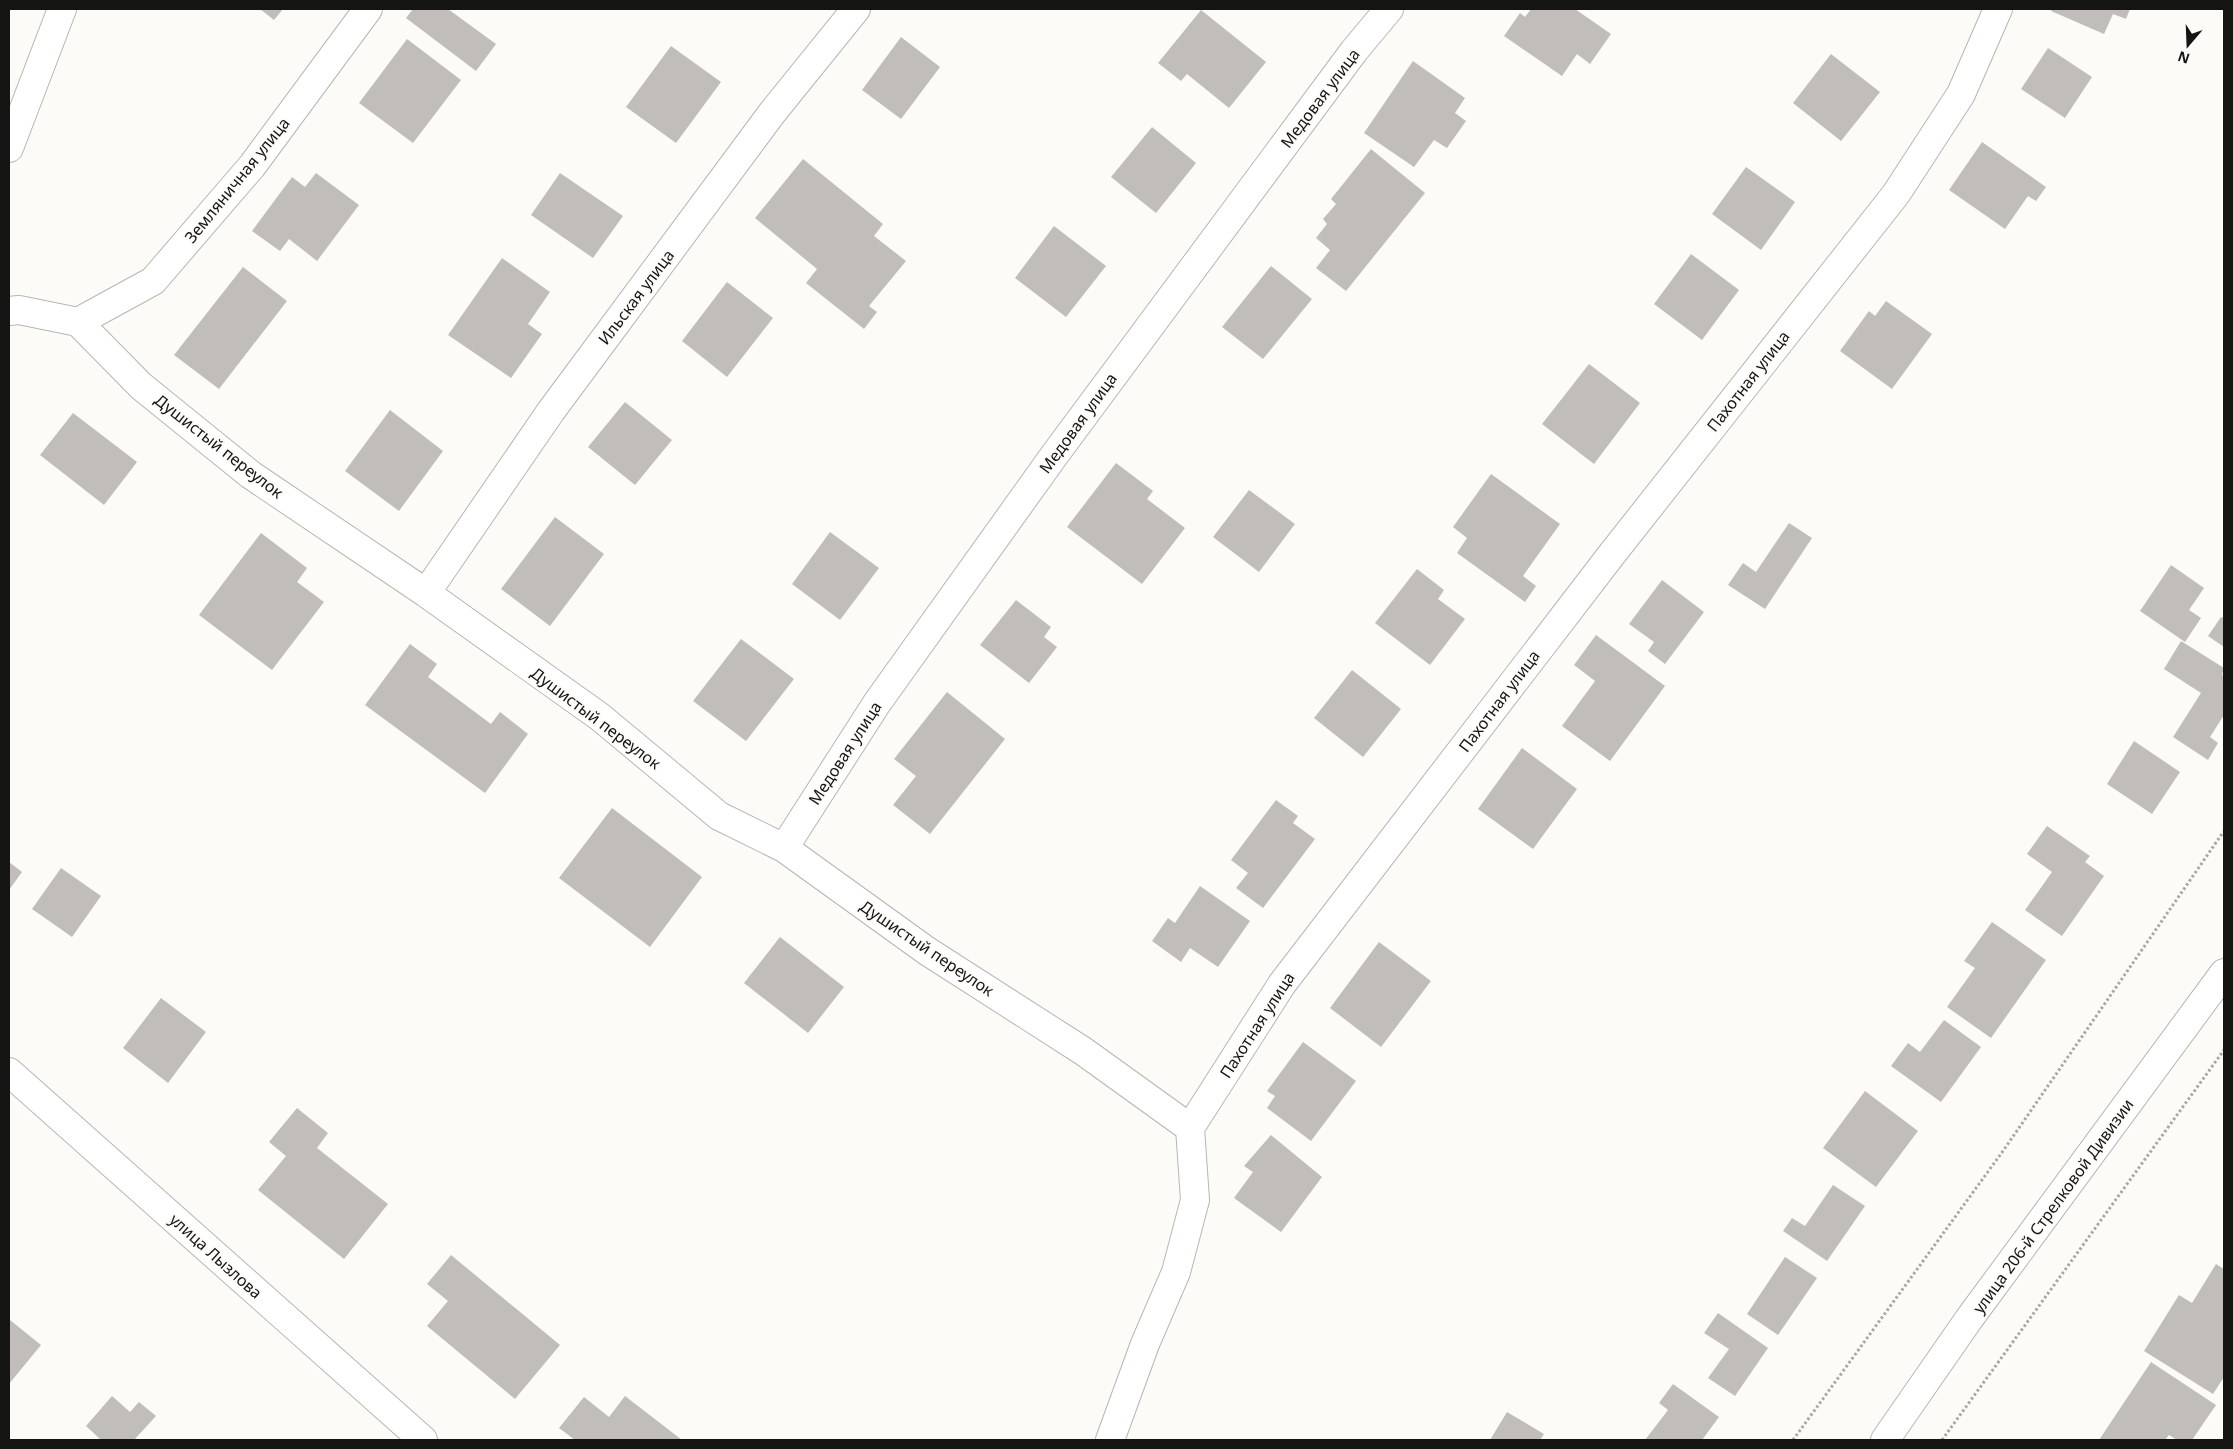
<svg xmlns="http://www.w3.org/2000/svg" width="2233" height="1449" font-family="'Noto Sans',sans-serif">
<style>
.building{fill:#c1bdbb}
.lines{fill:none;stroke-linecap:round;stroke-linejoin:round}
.street-casing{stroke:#b7b6b3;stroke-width:30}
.secondary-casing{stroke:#b7b6b3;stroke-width:30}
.path{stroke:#a9a7a5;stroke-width:3;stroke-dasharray:2.5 2.5;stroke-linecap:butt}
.street{stroke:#fff;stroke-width:28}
.secondary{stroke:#fff;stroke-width:28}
.labels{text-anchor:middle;stroke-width:4;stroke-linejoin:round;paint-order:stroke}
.street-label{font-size:16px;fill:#141413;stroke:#fdfbf8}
</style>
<rect width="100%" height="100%" fill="#fdfbf8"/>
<path class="building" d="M260,9H283L274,20Z
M413,9H448L496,44L476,71L406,18Z
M1531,9H1575L1611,34L1590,64L1577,54L1562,76L1504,36L1520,13L1525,17Z
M2052,9H2130L2126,19L2113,14L2104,34L2051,11Z
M1201,10L1266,62L1229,108L1187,74L1181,81L1158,63Z
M901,37L940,67L901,119L862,90Z
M407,39L461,80L413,143L359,103Z
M671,46L721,82L676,143L626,107Z
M2048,48L2092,77L2065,118L2021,89Z
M1831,54L1880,92L1841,141L1793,103Z
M1413,61L1465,98L1455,113L1466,121L1447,148L1434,140L1414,167L1364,133Z
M1152,127L1196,163L1156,213L1111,177Z
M1982,142L2046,187L2036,201L2028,196L2005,229L1949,190Z
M1371,149L1425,193L1346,291L1316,268L1330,250L1316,238L1327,224L1323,219L1336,204L1331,199Z
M803,159L883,224L874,236L906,261L869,306L877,312L864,329L806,283L817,269L755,218Z
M1746,167L1795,202L1761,250L1712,214Z
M316,173L359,205L317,261L289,239L280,251L252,231L292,177L305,187Z
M560,173L623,216L593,258L531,215Z
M1054,226L1106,266L1066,317L1015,278Z
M1691,254L1739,290L1702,340L1654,304Z
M502,258L550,292L528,324L542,334L511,378L448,335Z
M1271,266L1312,299L1263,359L1222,327Z
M243,267L287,301L219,389L174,355Z
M727,282L773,318L727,377L682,341Z
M1886,301L1932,334L1892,389L1840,351L1869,311L1875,316Z
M1589,364L1640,403L1594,464L1542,424Z
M625,402L672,440L635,485L588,447Z
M390,410L443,451L399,511L345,471Z
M73,413L137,462L104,505L40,455Z
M1116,463L1153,491L1147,499L1185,528L1142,584L1067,527Z
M1491,474L1560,524L1523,576L1536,586L1525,602L1457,553L1467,538L1453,527Z
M1249,490L1295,524L1259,572L1213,537Z
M555,517L604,554L550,626L501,589Z
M1789,523L1812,538L1765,609L1728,585L1743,563L1756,572Z
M830,532L879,568L840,620L792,584Z
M261,533L307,568L297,582L324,602L272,670L199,615Z
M2171,565L2204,588L2189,610L2201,618L2185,642L2140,611Z
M1417,569L1444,590L1438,599L1465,619L1430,665L1375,623Z
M1662,580L1704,612L1665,664L1648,651L1654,642L1629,624Z
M1016,600L1051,627L1044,637L1057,647L1029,683L980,645Z
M2221,617L2224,618V647L2208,636Z
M1596,635L1665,686L1610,761L1562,726L1595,681L1574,665Z
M741,639L794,679L746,741L693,701Z
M2181,641L2224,668L2222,675L2224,677V715L2210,737L2218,743L2208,760L2173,737L2201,693L2164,669Z
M410,644L437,664L428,677L491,724L500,712L528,734L485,793L365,705Z
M1352,670L1401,709L1363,757L1314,718Z
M947,692L1005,739L930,834L893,805L916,776L894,759Z
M2134,741L2180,772L2152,814L2107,784Z
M1522,748L1577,789L1533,849L1478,809Z
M1276,800L1298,816L1293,823L1315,839L1263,908L1236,888L1248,873L1231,860Z
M612,808L702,877L650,947L559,878Z
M2047,826L2090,856L2085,862L2104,876L2062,936L2025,910L2052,872L2027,854Z
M9,862L22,872L9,890Z
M61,868L101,896L72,937L32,909Z
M1200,886L1250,921L1218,967L1190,948L1181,962L1152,941L1168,918L1175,923Z
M1992,922L2046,960L1991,1038L1947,1007L1975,968L1964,961Z
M780,937L844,987L808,1033L744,983Z
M1379,942L1431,981L1381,1047L1330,1008Z
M161,998L206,1032L168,1083L123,1048Z
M1944,1020L1981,1047L1941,1102L1891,1066L1908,1043L1920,1052Z
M1303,1042L1356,1081L1311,1141L1267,1108L1275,1096L1267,1091Z
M1865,1091L1918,1131L1876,1187L1823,1148Z
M297,1108L328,1133L317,1148L388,1204L344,1259L258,1190L286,1156L269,1142Z
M1271,1135L1322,1177L1281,1232L1234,1198L1253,1172L1244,1166Z
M1833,1185L1865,1206L1827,1261L1783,1231L1792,1218L1805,1226Z
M451,1255L560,1345L515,1399L427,1326L448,1301L427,1284Z
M1785,1257L1817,1278L1778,1335L1747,1314Z
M2216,1264L2224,1269V1377L2213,1394L2144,1351L2179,1295L2192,1303Z
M1718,1313L1768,1348L1735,1396L1708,1378L1729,1349L1704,1333Z
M10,1320L41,1345L9,1384V1321Z
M2151,1362L2216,1405L2192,1440H2177L2169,1435L2165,1440H2099Z
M1673,1384L1719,1417L1702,1440H1645L1668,1410L1659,1403Z
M112,1396L130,1412L139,1402L156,1416L134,1440H99L100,1439L86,1426Z
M625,1396L682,1440H575L559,1428L584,1397L609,1417Z
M1507,1412L1544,1434L1540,1440H1490Z"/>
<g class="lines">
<defs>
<path id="street" d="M9,148L62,9
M9,311L19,310L78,322L141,386L251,475L426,593L600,717L719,816L784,848L927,951L1083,1051L1190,1128
M78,322L153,281L252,166L368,9
M426,593L551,411L772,113L856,9
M784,848L877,703L1053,457L1354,51L1389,9
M1110,1440L1145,1344L1176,1272L1195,1200L1190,1128L1282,984L1612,554L1896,194L1961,94L1998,9"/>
<path id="secondary" d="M9,1072L423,1440
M1885,1440L1969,1319L2224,973"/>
</defs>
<use href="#street" class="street-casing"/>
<use href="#secondary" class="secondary-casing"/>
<path class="path" d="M1793,1440L2003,1151L2224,831
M1942,1440L2224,1050"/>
<use href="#street" class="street"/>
<use href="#secondary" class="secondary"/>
</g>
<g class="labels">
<g class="street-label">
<text transform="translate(1320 98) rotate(-53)" y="6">Медовая улица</text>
<text transform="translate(237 180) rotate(-51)" y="6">Земляничная улица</text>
<text transform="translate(636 297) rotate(-53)" y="6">Ильская улица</text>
<text transform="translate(1748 381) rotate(-52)" y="6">Пахотная улица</text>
<text transform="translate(1078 423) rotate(-54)" y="6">Медовая улица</text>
<text transform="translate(219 446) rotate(38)" y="6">Душистый переулок</text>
<text transform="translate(1499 701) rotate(-53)" y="6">Пахотная улица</text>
<text transform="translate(596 718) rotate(37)" y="6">Душистый переулок</text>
<text transform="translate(845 753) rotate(-57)" y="6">Медовая улица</text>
<text transform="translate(927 948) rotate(34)" y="6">Душистый переулок</text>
<text transform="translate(1257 1025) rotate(-57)" y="6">Пахотная улица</text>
<text transform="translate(2053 1206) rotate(-54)" y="6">улица 206-й Стрелковой Дивизии</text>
<text transform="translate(216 1256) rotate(42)" y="6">улица Лызлова</text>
</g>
</g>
<rect width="2233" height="1449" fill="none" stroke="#141413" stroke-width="20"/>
<g transform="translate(2188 45) rotate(199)" stroke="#fdfbf8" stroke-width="4" paint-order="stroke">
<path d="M0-4L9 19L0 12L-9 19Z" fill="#141413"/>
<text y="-8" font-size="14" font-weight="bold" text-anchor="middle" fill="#141413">N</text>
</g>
</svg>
